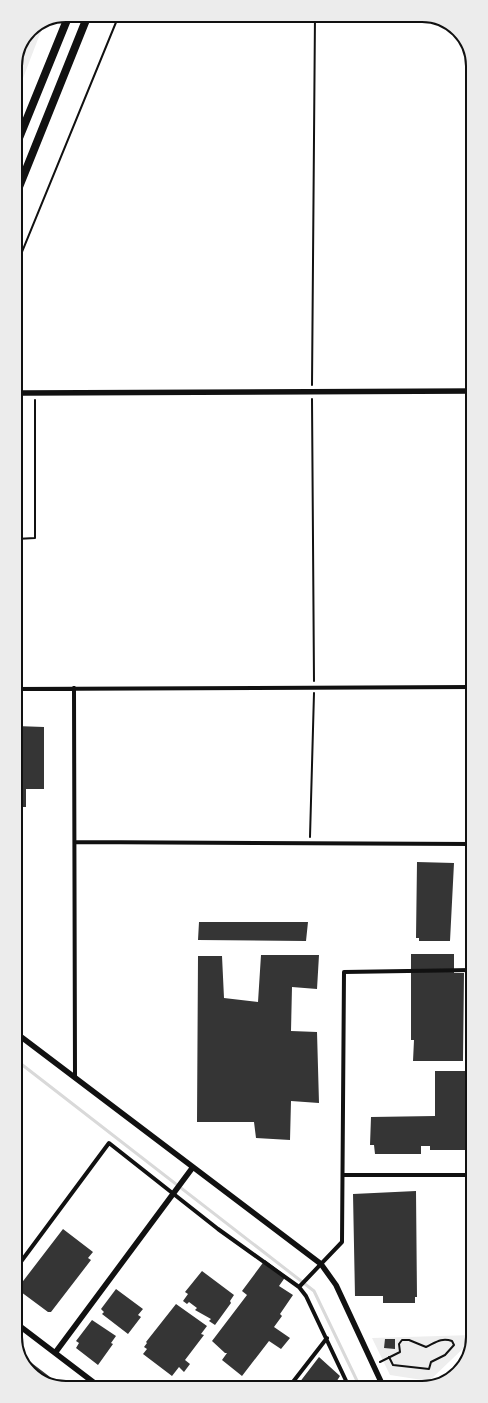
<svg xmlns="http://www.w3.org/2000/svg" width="488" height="1403" font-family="'PT Sans Narrow',sans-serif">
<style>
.green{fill:#eee}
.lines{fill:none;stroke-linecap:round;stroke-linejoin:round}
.stream{stroke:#d9d9d9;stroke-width:3}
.building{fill:#353535}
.path{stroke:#111;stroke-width:2}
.minor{stroke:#111;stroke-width:4}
.tertiary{stroke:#111;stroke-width:5.5}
.motorway{stroke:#111;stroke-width:8}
.rim{fill:none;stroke:#111;stroke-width:2}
</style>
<rect width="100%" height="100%" fill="#fff"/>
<path class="green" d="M39,26H43L15,99V63L30,30Z
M473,1335L471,1341L429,1381L390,1375L372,1338Z"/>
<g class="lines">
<path class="stream" d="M16,1060L314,1291L360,1387"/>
</g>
<path class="building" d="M16,726L44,727V789H26V807H16Z
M417,862L454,863L450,941H419V938H416Z
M199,922H308L306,941L198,940Z
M411,954H454V973H464L463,1061H413L414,1040H411Z
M261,955H319L317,989L292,987L291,1031L317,1032L319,1103L291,1101L290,1140L256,1138L254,1122H197L198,956H222L224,998L258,1002Z
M435,1071H467L469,1150H430V1146H421V1154H375L374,1145H370L371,1117L435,1116Z
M416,1191L417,1297H415V1303H383V1296H355L353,1194Z
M63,1229L93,1252L88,1258L91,1260L51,1312H48L17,1289Z
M265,1260L286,1276L279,1286L293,1295L280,1314L282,1316L274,1327L290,1338L281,1349L269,1341L242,1376L222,1360L227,1353H225L212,1341L247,1295L242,1291Z
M202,1271L234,1295L230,1301L231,1303L215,1325L209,1321L211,1319L195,1310L197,1308L189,1302L187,1304L183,1301L188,1294L185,1292Z
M116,1289L143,1309L138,1315L141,1317L128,1334L102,1314L104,1312L101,1309Z
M176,1304L207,1326L201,1334L204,1335L185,1360L190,1364L184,1372L179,1367L172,1376L143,1354L147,1349L144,1347L147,1343L146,1342Z
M92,1320L116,1336L111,1343L113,1344L98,1365L76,1348L79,1343L76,1341Z
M385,1339H395V1349L384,1348Z
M319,1357L340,1376L333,1387H296Z
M29,1361L54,1380L52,1383L33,1375L26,1365Z"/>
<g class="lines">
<path class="path" d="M15,269L119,15
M312,385L315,15
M312,399L314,681
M16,539L35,538V400
M310,837L314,693
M380,1362L400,1352L399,1344L402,1340H409L426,1347C435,1343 441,1337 452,1341L454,1345L445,1355L431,1362L429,1369L393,1365L389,1357"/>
<path class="minor" d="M16,393H23
M74,688L75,1078
M16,689L472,687
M75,842L472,844
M343,1175H473
M17,1267L109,1143L218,1229L299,1287L306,1296L349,1387
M299,1287L342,1242L344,972L472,970
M289,1387L327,1338"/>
<path class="tertiary" d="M23,393L472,391
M16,1033L321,1264L336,1285L383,1386
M17,1324L101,1388
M55,1353L193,1167"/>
<path class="motorway" d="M15,148L69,15
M15,197L88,15"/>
</g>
<path d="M0 0H488V1403H0ZM66 22H422A44 44 0 0 1 466 66V1337A44 44 0 0 1 422 1381H66A44 44 0 0 1 22 1337V66A44 44 0 0 1 66 22Z" fill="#ececec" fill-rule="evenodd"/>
<path class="rim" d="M66 22H422A44 44 0 0 1 466 66V1337A44 44 0 0 1 422 1381H66A44 44 0 0 1 22 1337V66A44 44 0 0 1 66 22Z"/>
</svg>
